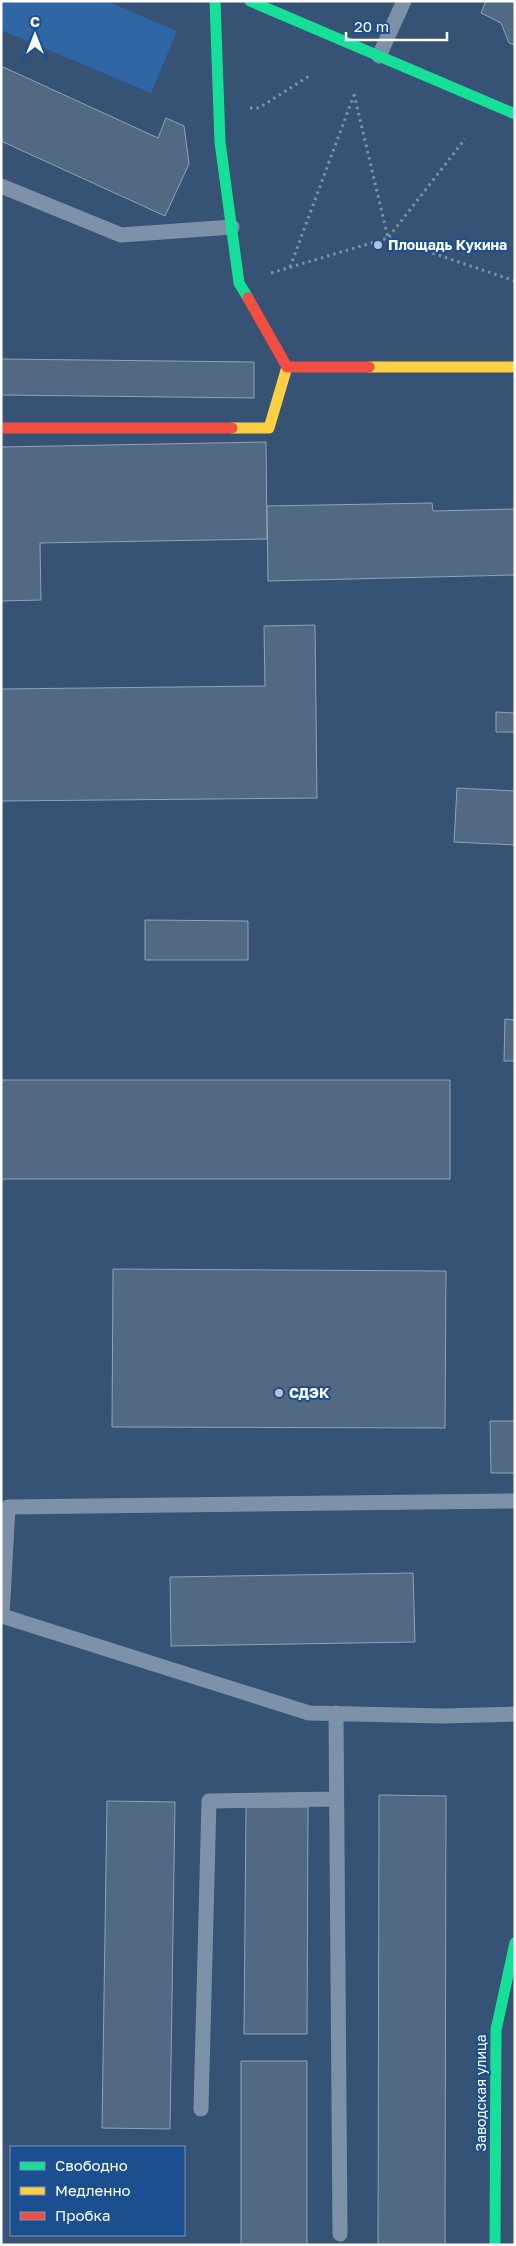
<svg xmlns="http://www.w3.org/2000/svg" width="516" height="2246" font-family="'Golos Text',sans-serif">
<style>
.green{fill:#2f66a5}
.building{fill:#526984;stroke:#92a2b6}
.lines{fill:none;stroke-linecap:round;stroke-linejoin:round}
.path{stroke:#7d92a8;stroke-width:3;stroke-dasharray:2.5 4;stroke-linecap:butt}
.lane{stroke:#7d92a8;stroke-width:15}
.fast{stroke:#16e098;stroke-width:11}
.slow{stroke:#ffcf43;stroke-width:11}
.jam{stroke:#f24e42;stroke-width:11}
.poi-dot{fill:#b9c2ce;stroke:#1b4f8f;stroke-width:2}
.labels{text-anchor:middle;stroke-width:4;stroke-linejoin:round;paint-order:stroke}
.poi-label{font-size:14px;font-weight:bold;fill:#fff;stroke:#1b4f8f;text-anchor:start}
.street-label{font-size:14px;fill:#fff;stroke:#1b4f8f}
</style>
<rect width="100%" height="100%" fill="#365274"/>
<path class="green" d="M1,1H106L177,31L151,93L1,30Z"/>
<path class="building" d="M486,1H515V45L509,43L501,23L481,13Z
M1,66L158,138L166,118L184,126L189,164L165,216L1,141Z
M1,359L254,362V398L1,395Z
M266,442L267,539L40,543L41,600L1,601V447Z
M432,503L433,511L515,509V575L268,581L267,506Z
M315,625L317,798L1,801V689L265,686L264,626Z
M496,712L515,713V732H496Z
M457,788L515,791V845L454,842Z
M145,920L248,921V960H145Z
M505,1019L515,1020V1061H504Z
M1,1080H450V1179H1Z
M113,1269L446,1271L445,1428L112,1427Z
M490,1421H515V1473H491Z
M413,1573L415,1642L171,1646L170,1577Z
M379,1795L446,1796L445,2245H378Z
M107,1801L175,1802L170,2129L102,2128Z
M246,1807H308L307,2034H244Z
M241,2061H307V2245H241Z"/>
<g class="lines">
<path class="path" d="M354,94L388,238L515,281
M250,108H259L309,76
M290,267L354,95
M271,273L388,238L465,139"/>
<path class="lane" d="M379,56L404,1
M1,186L121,235L232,227
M515,1501L8,1507L2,1616L309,1713L444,1716L515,1714
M336,1713L340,2234
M201,2109L209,1801L336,1799"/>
<path class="fast" d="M215,1L220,142L239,283L248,298
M250,1L515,114
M495,2245L496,2030L515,1943"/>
<path class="slow" d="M369,367H515
M232,428H269L287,367"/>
<path class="jam" d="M248,298L287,367H369
M1,428H232"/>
</g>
<g class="poi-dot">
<circle cx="378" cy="245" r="5"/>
<circle cx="279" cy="1393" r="5"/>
</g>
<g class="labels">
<g class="poi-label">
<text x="388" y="250">Площадь Кукина</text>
<text x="289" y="1398">СДЭК</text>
</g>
<g class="street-label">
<text transform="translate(481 2093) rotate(-90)" y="5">Заводская улица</text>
</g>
</g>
<rect width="516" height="2246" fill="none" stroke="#ffffff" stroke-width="5"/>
<rect x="10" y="2146" width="175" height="90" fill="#1b4f8f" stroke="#7695bc"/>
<rect x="20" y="2162" width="25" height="8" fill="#16e098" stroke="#7695bc"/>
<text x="55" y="2171" font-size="15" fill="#ffffff">Свободно</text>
<rect x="20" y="2187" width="25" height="8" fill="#ffcf43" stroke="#7695bc"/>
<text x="55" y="2196" font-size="15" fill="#ffffff">Медленно</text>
<rect x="20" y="2212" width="25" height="8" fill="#f24e42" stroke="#7695bc"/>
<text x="55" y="2221" font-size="15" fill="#ffffff">Пробка</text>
<g transform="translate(35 35)" stroke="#1b4f8f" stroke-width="4" paint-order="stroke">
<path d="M0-4L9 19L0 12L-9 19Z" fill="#ffffff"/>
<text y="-8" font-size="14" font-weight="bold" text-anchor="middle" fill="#ffffff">С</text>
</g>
<path d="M346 32v8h101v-8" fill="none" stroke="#ffffff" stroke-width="2.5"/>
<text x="354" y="32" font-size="15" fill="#ffffff" stroke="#1b4f8f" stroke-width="4" paint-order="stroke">20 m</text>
</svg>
